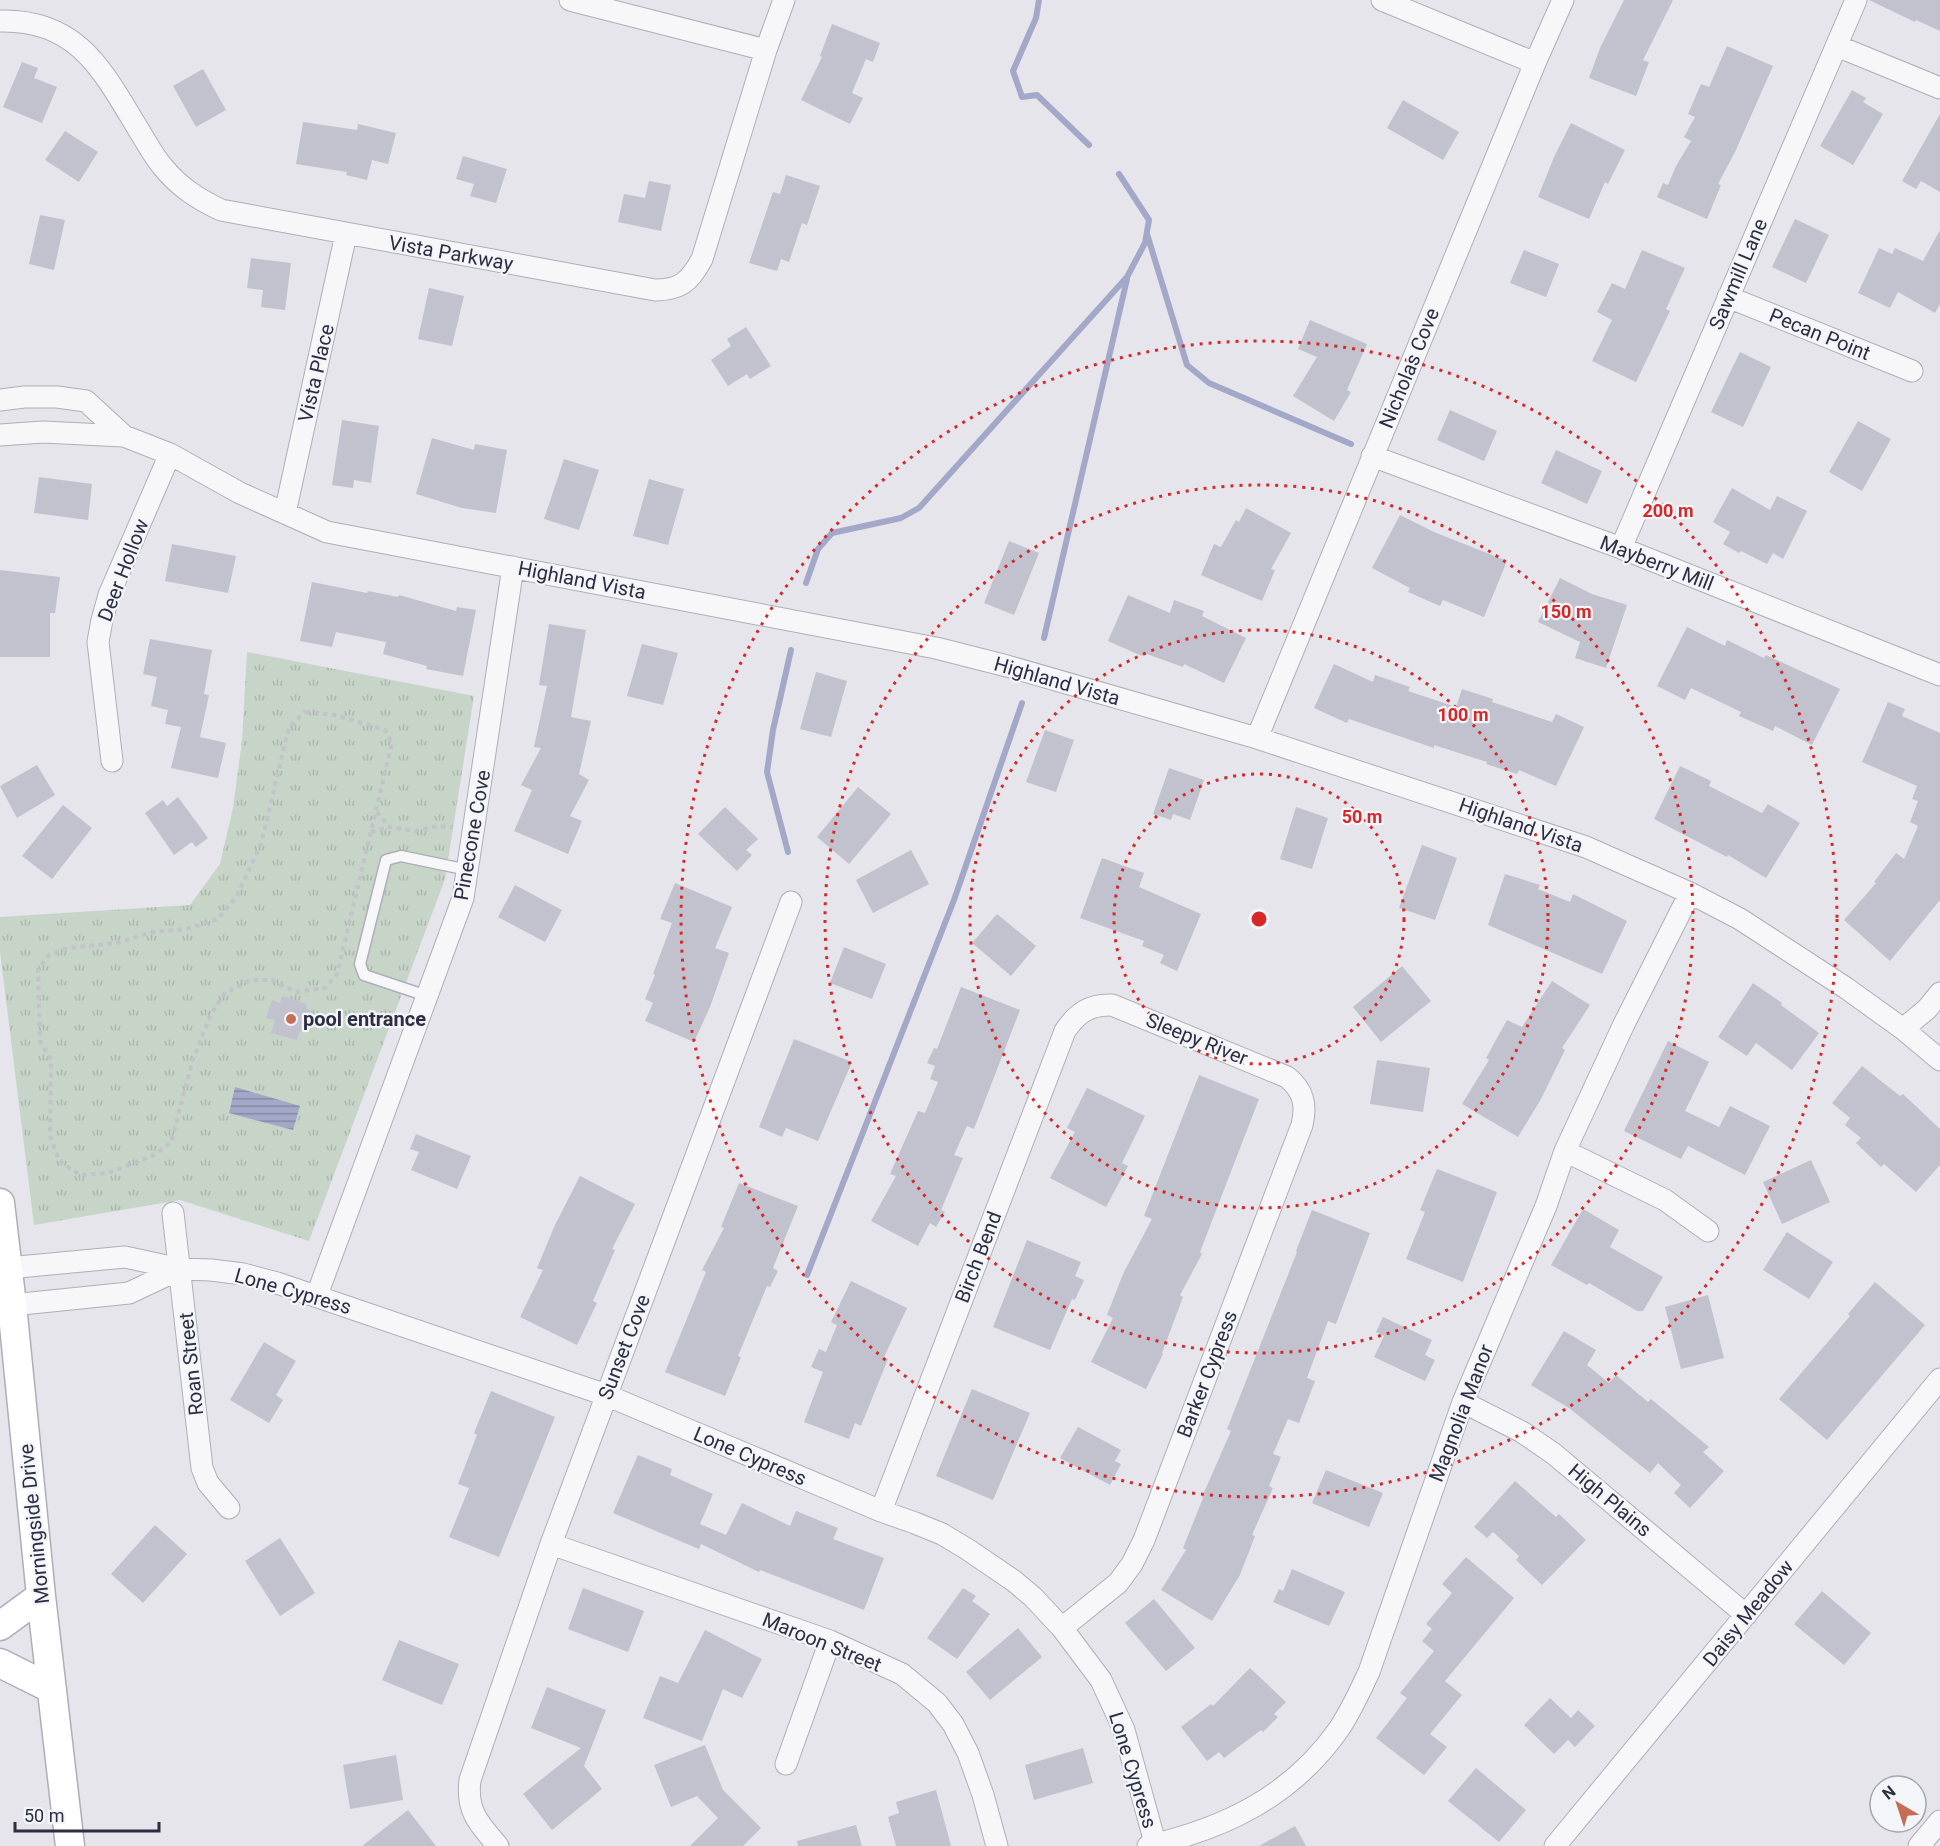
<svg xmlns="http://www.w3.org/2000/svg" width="1940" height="1846" font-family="Roboto,sans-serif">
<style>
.park{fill:url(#park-tufts)}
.water{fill:url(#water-rules)}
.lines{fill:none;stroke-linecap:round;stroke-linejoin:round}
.stream{stroke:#a3a8c8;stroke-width:6}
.building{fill:#c2c2ce}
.lane-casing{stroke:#aeaeb9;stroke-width:13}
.street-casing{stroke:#aeaeb9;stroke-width:23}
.secondary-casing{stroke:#aeaeb9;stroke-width:31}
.path{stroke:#c2c2ca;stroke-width:4;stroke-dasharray:4.5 4.5;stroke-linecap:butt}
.lane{stroke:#f7f7fa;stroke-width:10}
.street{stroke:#f7f7fa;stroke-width:21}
.secondary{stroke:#fff;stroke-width:28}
.ring{fill:none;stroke:#d62828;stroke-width:3;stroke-dasharray:3 6}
.poi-dot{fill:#c56d55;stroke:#f4f5f9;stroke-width:2}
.labels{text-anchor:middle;stroke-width:4.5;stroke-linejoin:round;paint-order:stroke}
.street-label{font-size:20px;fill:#2d2d43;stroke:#f4f5f9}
.poi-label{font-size:20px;font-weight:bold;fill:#2d2d43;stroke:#f4f5f9;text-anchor:start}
.centre{fill:#d62828;stroke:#f4f5f9;stroke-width:3}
.ring-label{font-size:18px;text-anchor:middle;font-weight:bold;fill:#d62828;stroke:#f4f5f9;stroke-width:4.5;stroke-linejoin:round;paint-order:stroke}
</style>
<defs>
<pattern id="park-tufts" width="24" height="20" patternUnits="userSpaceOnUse" patternTransform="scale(1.5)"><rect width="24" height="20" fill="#c7d4c8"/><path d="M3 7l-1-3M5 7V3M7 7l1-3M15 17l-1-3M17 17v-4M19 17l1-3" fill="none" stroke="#abb6ad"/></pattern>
<pattern id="water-rules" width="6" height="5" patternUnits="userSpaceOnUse" patternTransform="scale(1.5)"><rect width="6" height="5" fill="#a3a8c8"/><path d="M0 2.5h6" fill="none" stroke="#8589a4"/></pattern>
</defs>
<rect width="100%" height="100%" fill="#e5e5eb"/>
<path class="park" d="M247,652L474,696L445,879L309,1241L180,1200L34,1225L0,952V917L190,905L220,864L233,808L242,741Z"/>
<path class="water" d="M235,1087L300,1106L293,1130L229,1113Z"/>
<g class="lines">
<path class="stream" d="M1039,0L1036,18L1013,71L1022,97L1037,95L1089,145
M1147,234L1187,365L1209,383L1351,444
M806,583L818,549L832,533L901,518L919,508L1127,277L1145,243L1149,220L1119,174
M1044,638L1127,279
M788,852L767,772L773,730L791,650
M807,1275L954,900L1022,703"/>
</g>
<path class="building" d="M1624,0H1673L1643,60L1649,62L1636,96L1589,78L1600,48Z
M1869,0H1940V31L1916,20L1915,22Z
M832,24L880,43L873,62L866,59L852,93L863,98L850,124L801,100L822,57L820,56Z
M1727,46L1773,66L1735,152L1718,184L1721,185L1707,219L1657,197L1663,183L1668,185L1676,166L1691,141L1684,137L1695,117L1688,114L1701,84L1709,87Z
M22,62L38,68L34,78L57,87L42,123L3,107Z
M203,69L226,110L196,127L173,86Z
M1852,90L1866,98L1863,102L1883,114L1853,165L1820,146Z
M1403,100L1459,132L1443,160L1387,128Z
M1940,114V192L1921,181L1916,189L1902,181Z
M303,122L357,130L358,124L396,133L388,164L372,160L367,180L346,175L347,172L296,164Z
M1571,123L1625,150L1608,184L1605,182L1589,219L1538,197L1554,157Z
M65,131L98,152L79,182L45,160Z
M463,156L507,169L496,203L470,196L474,184L456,179Z
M786,175L820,186L807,225L802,223L789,262L781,259L777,271L749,263L773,192L780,194Z
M649,181L671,185L661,231L618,222L624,194L645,198Z
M40,215L65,220L54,270L29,264Z
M1795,219L1829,235L1806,283L1772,267Z
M1940,230V304L1935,313L1898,292L1890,308L1858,293L1879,248L1892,254L1895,248L1923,261Z
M1524,250L1559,264L1546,297L1510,283Z
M1642,250L1685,268L1666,309L1670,311L1636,382L1592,361L1612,320L1597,312L1612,283L1625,289Z
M251,258L291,263L285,310L261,307L263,290L247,288Z
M429,288L464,296L452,346L418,339Z
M1310,320L1367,344L1347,390L1351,392L1334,421L1293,396L1317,357L1298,349Z
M746,327L771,366L750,379L747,374L728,386L711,360L731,346L727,339Z
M1740,352L1771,367L1743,427L1711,412Z
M1450,410L1497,431L1484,461L1437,440Z
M342,420L379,426L371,483L354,480L353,488L332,485Z
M1858,421L1891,439L1862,491L1829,472Z
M432,438L474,450L475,444L507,450L496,513L462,508L416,494Z
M1556,450L1602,471L1587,504L1541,483Z
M564,459L599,470L579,530L544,519Z
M39,477L92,484L88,520L34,513Z
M649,479L684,489L668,545L633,536Z
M1732,488L1770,510L1777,496L1807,511L1783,559L1773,553L1767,564L1741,551L1739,553L1723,544L1730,532L1713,522Z
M1246,508L1291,533L1271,569L1275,570L1262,601L1201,575L1214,544L1221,547L1236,520L1239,522Z
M1400,515L1434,532L1507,561L1484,617L1443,600L1440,606L1408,592L1410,588L1372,568Z
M1009,541L1039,553L1014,615L984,603Z
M172,544L236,556L228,593L165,581Z
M0,570L60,577L55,613H50V657H0Z
M1560,578L1592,594L1627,605L1606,668L1575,658L1580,642L1538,622Z
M312,582L367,593L368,591L398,597L399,595L456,611L457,607L476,610L463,676L426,669L427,666L383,654L386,642L336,632L332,647L300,641Z
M1128,595L1170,613L1174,600L1204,611L1202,616L1246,638L1224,683L1184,664L1183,667L1144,653L1142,656L1108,641Z
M549,624L586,630L571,717L591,721L579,774L589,780L570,816L582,821L568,854L514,831L532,790L521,785L541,748L534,747L547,686L539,685Z
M1687,627L1725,646L1727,640L1764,658L1766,655L1840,689L1812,745L1775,726L1773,731L1739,716L1741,712L1691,688L1685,700L1657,686Z
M150,639L212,650L204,694L209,695L200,737L226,743L218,778L171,768L181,727L165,724L168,710L151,706L157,677L143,674Z
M642,644L678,653L663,705L627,696Z
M1334,664L1373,682L1375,675L1410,687L1408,691L1456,707L1462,689L1493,699L1492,702L1552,722L1556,714L1584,727L1556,786L1519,770L1517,774L1486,764L1487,762L1434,745V748L1349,719L1347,723L1314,708Z
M816,672L847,681L831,737L800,729Z
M1888,702L1905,709L1902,716L1940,733V900L1890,961L1844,920L1876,883L1874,882L1896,853L1904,859L1918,826L1910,822L1918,801L1912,799L1917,786L1862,762Z
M1045,730L1074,740L1056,792L1026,782Z
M37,765L55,795L17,818L0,786Z
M1680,766L1711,781L1709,786L1762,813L1768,804L1800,823L1766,878L1728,855L1727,857L1654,819Z
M1169,768L1204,780L1190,820L1173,814L1171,820L1153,814Z
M858,787L891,814L849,864L817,837Z
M178,797L208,838L196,847L192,842L174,855L145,813L163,800L167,806Z
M63,805L92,828L52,879L22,856Z
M725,807L758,839L746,850L752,855L737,871L698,834Z
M1296,807L1328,818L1312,869L1280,859Z
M1422,845L1457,858L1435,920L1399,908Z
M911,850L929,884L873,913L856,880Z
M1102,858L1144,873L1139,887L1201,914L1177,971L1160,963L1164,955L1142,946L1144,941L1080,918Z
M1505,874L1540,885L1538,889L1570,902L1573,894L1627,921L1602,974L1488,925Z
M675,883L732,907L715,948L729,953L710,1007L694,1042L645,1021L653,1003L645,999L655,975L653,974L672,923L660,919Z
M515,885L562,910L545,942L498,917Z
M997,914L1036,946L1011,976L972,943Z
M844,947L886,964L872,999L830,983Z
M1402,966L1431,1001L1381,1042L1353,1007Z
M1552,981L1590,1005L1562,1048L1565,1050L1541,1099L1518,1137L1462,1104L1489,1060L1486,1058L1507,1020L1522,1027Z
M1753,983L1782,1003L1781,1005L1819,1033L1792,1070L1756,1043L1747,1056L1718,1037Z
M961,987L1020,1010L974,1129L967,1126L954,1155L963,1158L941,1210L945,1212L936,1227L930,1223L918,1246L871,1221L896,1176L890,1174L918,1111L925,1113L938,1082L930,1079L935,1066L927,1063L934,1048L937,1049Z
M282,996L307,1004L306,1009L314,1011L307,1033L300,1031L297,1040L271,1033L275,1020L266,1018L272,1000L280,1003Z
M794,1039L852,1062L818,1141L786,1128L782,1137L759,1127Z
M1668,1041L1709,1062L1685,1111L1719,1127L1730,1106L1770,1126L1745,1175L1688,1146L1681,1159L1624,1131Z
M1377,1060L1430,1068L1423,1112L1370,1104Z
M1862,1066L1900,1096L1903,1094L1940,1129V1165L1916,1192L1884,1164L1881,1167L1856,1143L1861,1138L1845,1125L1850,1118L1832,1103Z
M1199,1075L1259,1099L1200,1252L1202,1254L1180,1295L1183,1297L1162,1353L1163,1354L1146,1389L1091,1362L1113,1318L1107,1315L1123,1274L1152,1219L1144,1216Z
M1087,1088L1145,1116L1122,1163L1128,1166L1106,1207L1050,1178L1075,1132L1067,1128Z
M416,1134L471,1156L457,1189L411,1170L419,1152L410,1149Z
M1811,1160L1830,1202L1782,1224L1763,1182Z
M1437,1169L1497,1192L1463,1282L1406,1259L1425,1212L1420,1210Z
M580,1176L635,1204L612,1249L615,1250L593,1301L597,1303L577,1345L520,1317L543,1270L537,1268L555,1225Z
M739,1183L798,1206L773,1268L778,1271L770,1287L767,1286L738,1356L741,1357L725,1396L665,1372L706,1272L702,1270L724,1228L721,1227Z
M1583,1209L1619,1230L1610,1247L1663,1277L1643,1311H1637L1589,1283L1587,1285L1551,1265Z
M1312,1210L1370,1233L1336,1324L1328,1321L1307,1378L1315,1381L1299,1423L1288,1419L1273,1454L1281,1457L1269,1486L1273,1488L1252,1535L1255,1536L1240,1575L1212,1621L1161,1590L1186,1550L1183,1548L1203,1498L1202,1497L1231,1431L1227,1429L1297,1252L1296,1251Z
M1787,1232L1833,1262L1809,1299L1763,1270Z
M1027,1240L1081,1262L1075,1276L1084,1280L1075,1300L1072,1299L1050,1350L993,1327Z
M851,1281L907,1308L884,1357L888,1359L861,1426L855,1423L849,1439L804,1422L823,1372L811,1367L819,1349L826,1352L837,1325L831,1322Z
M1875,1282L1925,1325L1827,1440L1779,1399L1850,1316L1848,1314Z
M1708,1295L1724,1358L1681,1369L1665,1307Z
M1383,1317L1432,1340L1425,1355L1435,1360L1425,1381L1374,1357L1384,1336L1376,1332Z
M1564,1331L1596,1350L1587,1365L1609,1383L1616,1375L1648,1402L1651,1399L1709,1447L1703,1452L1724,1471L1690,1508L1674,1493L1681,1485L1658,1463L1650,1473L1569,1408L1531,1385Z
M264,1342L296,1361L276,1395L283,1400L269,1423L230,1400Z
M972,1389L1030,1413L993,1500L936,1476Z
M491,1391L555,1417L499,1557L449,1537L469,1488L458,1484L477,1435L474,1433Z
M1078,1427L1121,1450L1115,1461L1121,1464L1110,1485L1060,1458Z
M638,1455L672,1469L670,1475L713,1494L700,1524L726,1535L742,1503L790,1526L796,1511L838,1528L833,1539L884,1558L864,1610L760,1570L759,1572L701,1544L699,1549L613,1513Z
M1326,1470L1383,1493L1369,1527L1312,1503Z
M1515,1481L1556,1517L1559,1514L1586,1540L1542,1585L1516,1560L1519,1556L1493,1532L1487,1538L1474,1527Z
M155,1525L187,1554L143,1603L111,1574Z
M280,1538L315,1593L280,1616L245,1561Z
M1466,1557L1514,1598L1445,1681L1462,1695L1430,1734L1447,1747L1424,1775L1376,1738L1407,1698L1400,1693L1434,1651L1422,1641L1432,1629L1426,1624L1452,1593L1442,1584Z
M1292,1569L1345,1592L1329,1626L1273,1602L1279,1589L1283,1591Z
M583,1588L644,1611L628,1652L568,1629Z
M963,1588L976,1596L972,1601L990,1614L957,1659L927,1638Z
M1822,1591L1871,1633L1844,1665L1794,1624Z
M1154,1599L1195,1648L1166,1671L1125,1623Z
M1018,1628L1042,1657L990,1700L966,1672Z
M705,1630L762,1659L742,1698L723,1689L702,1741L643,1718L660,1676L678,1683Z
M399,1640L459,1664L442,1705L382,1680Z
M1250,1668L1286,1702L1274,1714L1278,1717L1263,1732L1261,1730L1224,1758L1219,1752L1207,1761L1181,1727L1211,1704L1213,1706Z
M547,1687L606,1710L584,1766L602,1789L552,1830L523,1794L581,1748L531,1728Z
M1550,1698L1571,1718L1578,1710L1595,1726L1575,1747L1568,1740L1554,1754L1524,1725Z
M705,1745L723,1790L761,1828L743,1846H690L718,1818L697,1796L671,1807L654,1765Z
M1083,1748L1093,1783L1034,1800L1025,1765Z
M396,1755L403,1800L350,1809L343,1765Z
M1476,1768L1526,1810L1499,1842L1448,1801Z
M936,1790L951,1846H896L888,1817L899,1813L896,1802Z
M408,1810L436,1846H362Z
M856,1825L862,1846H798L797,1841Z
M1295,1826L1306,1846H1259Z"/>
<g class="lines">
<defs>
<path id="lane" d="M427,996L364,975L360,964L386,860L401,856L468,870"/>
<path id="street" d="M570,0L766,50
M1382,0L1535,63
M0,21C82,19 105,76 143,137C149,147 155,158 163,167C179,187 198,199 221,210L655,290C681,290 690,281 702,259L766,50L784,0
M1837,46L1940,88
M1728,297L1912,371
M0,400L24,397H57L86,401L124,436
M0,435L43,432L124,436L170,454L240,493L327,532L936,648L1007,666L1257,738L1586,847L1690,893L1740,919L1846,988L1903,1029L1940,1060
M1372,456L1621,548L1940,675
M285,513L346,234
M1621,548L1856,0
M1257,738L1535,63L1563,0
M112,761L98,642L102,620L109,595L170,454
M1903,1029L1927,1009L1940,993
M1565,1151L1665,1200L1708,1231
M173,1213L202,1468L208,1483L229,1508
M8,1268L125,1257L180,1269L211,1270L243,1274L277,1283L606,1395L881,1511L915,1523L942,1534L967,1549L1014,1581L1033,1597L1062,1628L1101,1680L1124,1730L1156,1846
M317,1295L463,898L513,567
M12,1305L129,1293L180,1269
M1463,1402L1522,1432L1554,1454L1746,1615
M881,1511L1065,1031C1077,1013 1090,1004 1112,1005L1287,1077C1303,1090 1307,1104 1302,1125L1144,1540L1132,1564L1118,1583L1062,1628
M551,1544L830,1641L902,1674L937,1703L953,1724L968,1753L983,1795L997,1846
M786,1764L830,1641
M498,1846C479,1824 466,1811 470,1780L551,1544L791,902
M1148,1846C1226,1828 1292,1796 1339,1729C1351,1711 1360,1691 1369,1672L1463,1402L1546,1206L1565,1151L1624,1024L1690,893
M1555,1846L1940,1379
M1919,1846L1940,1821"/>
<path id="secondary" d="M0,1203L12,1305L41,1596L70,1846
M0,1626L41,1596
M0,1663L52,1689"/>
</defs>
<use href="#lane" class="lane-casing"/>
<use href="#street" class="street-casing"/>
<use href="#secondary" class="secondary-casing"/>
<path class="path" d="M305,712L335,715L385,730L392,743L337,974L325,988L296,992L272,980H251L225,993L211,1014L193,1059L171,1142L154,1155L108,1173L80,1175L59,1161L50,1135L51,1060L40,1041L38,969L49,955L68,948L117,943L152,932L186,929L218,919L237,896L261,844L289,727Z
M377,812L389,827L415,831L438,826L453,827
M371,832L389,827"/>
<use href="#lane" class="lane"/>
<use href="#street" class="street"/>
<use href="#secondary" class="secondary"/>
</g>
<g class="ring">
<circle cx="1259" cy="919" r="145"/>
<circle cx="1259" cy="919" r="289"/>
<circle cx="1259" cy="919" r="434"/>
<circle cx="1259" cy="919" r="578"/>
</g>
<circle class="poi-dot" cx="291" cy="1019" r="6"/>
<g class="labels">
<g class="street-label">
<text transform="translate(451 253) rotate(10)" y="7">Vista Parkway</text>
<text transform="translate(1738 274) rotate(-67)" y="7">Sawmill Lane</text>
<text transform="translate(1820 334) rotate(22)" y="7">Pecan Point</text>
<text transform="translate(1409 368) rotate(-68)" y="7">Nicholas Cove</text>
<text transform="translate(316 373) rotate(-77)" y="7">Vista Place</text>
<text transform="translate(1657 563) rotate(21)" y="7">Mayberry Mill</text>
<text transform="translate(123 570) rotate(-69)" y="7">Deer Hollow</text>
<text transform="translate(582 580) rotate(11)" y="7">Highland Vista</text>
<text transform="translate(1057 681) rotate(16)" y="7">Highland Vista</text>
<text transform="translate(1521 825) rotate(19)" y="7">Highland Vista</text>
<text transform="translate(472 835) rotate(-80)" y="7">Pinecone Cove</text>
<text transform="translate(1197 1039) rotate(22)" y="7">Sleepy River</text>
<text transform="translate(978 1257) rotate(-69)" y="7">Birch Bend</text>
<text transform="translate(293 1291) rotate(16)" y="7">Lone Cypress</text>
<text transform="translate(624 1347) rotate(-69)" y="7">Sunset Cove</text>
<text transform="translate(191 1364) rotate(-96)" y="7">Roan Street</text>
<text transform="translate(1207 1374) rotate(-69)" y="7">Barker Cypress</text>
<text transform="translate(1461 1413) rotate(-69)" y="7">Magnolia Manor</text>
<text transform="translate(750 1456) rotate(23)" y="7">Lone Cypress</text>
<text transform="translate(1610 1500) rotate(40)" y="7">High Plains</text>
<text transform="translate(34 1524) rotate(-96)" y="7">Morningside Drive</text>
<text transform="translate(1748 1613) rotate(-51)" y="7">Daisy Meadow</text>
<text transform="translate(822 1642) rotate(22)" y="7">Maroon Street</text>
<text transform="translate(1133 1770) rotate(73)" y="7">Lone Cypress</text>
</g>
<g class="poi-label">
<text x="303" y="1026">pool entrance</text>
</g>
</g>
<circle cx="1259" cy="919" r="9" class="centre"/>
<g class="ring-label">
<text x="1668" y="517">200 m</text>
<text x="1566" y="618">150 m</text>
<text x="1463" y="721">100 m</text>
<text x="1362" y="823">50 m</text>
</g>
<g transform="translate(1898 1804) rotate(321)"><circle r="28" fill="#f4f5f9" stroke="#a4a5b0" stroke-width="1.5"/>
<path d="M0-4.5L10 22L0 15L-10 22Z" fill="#c56d55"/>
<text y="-9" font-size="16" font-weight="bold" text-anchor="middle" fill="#2d2d43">N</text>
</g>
<path d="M15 1822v9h144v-9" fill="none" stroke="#2d2d43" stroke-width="3"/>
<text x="24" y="1822" font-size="18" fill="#2d2d43" stroke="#f4f5f9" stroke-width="4.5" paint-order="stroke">50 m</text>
</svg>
